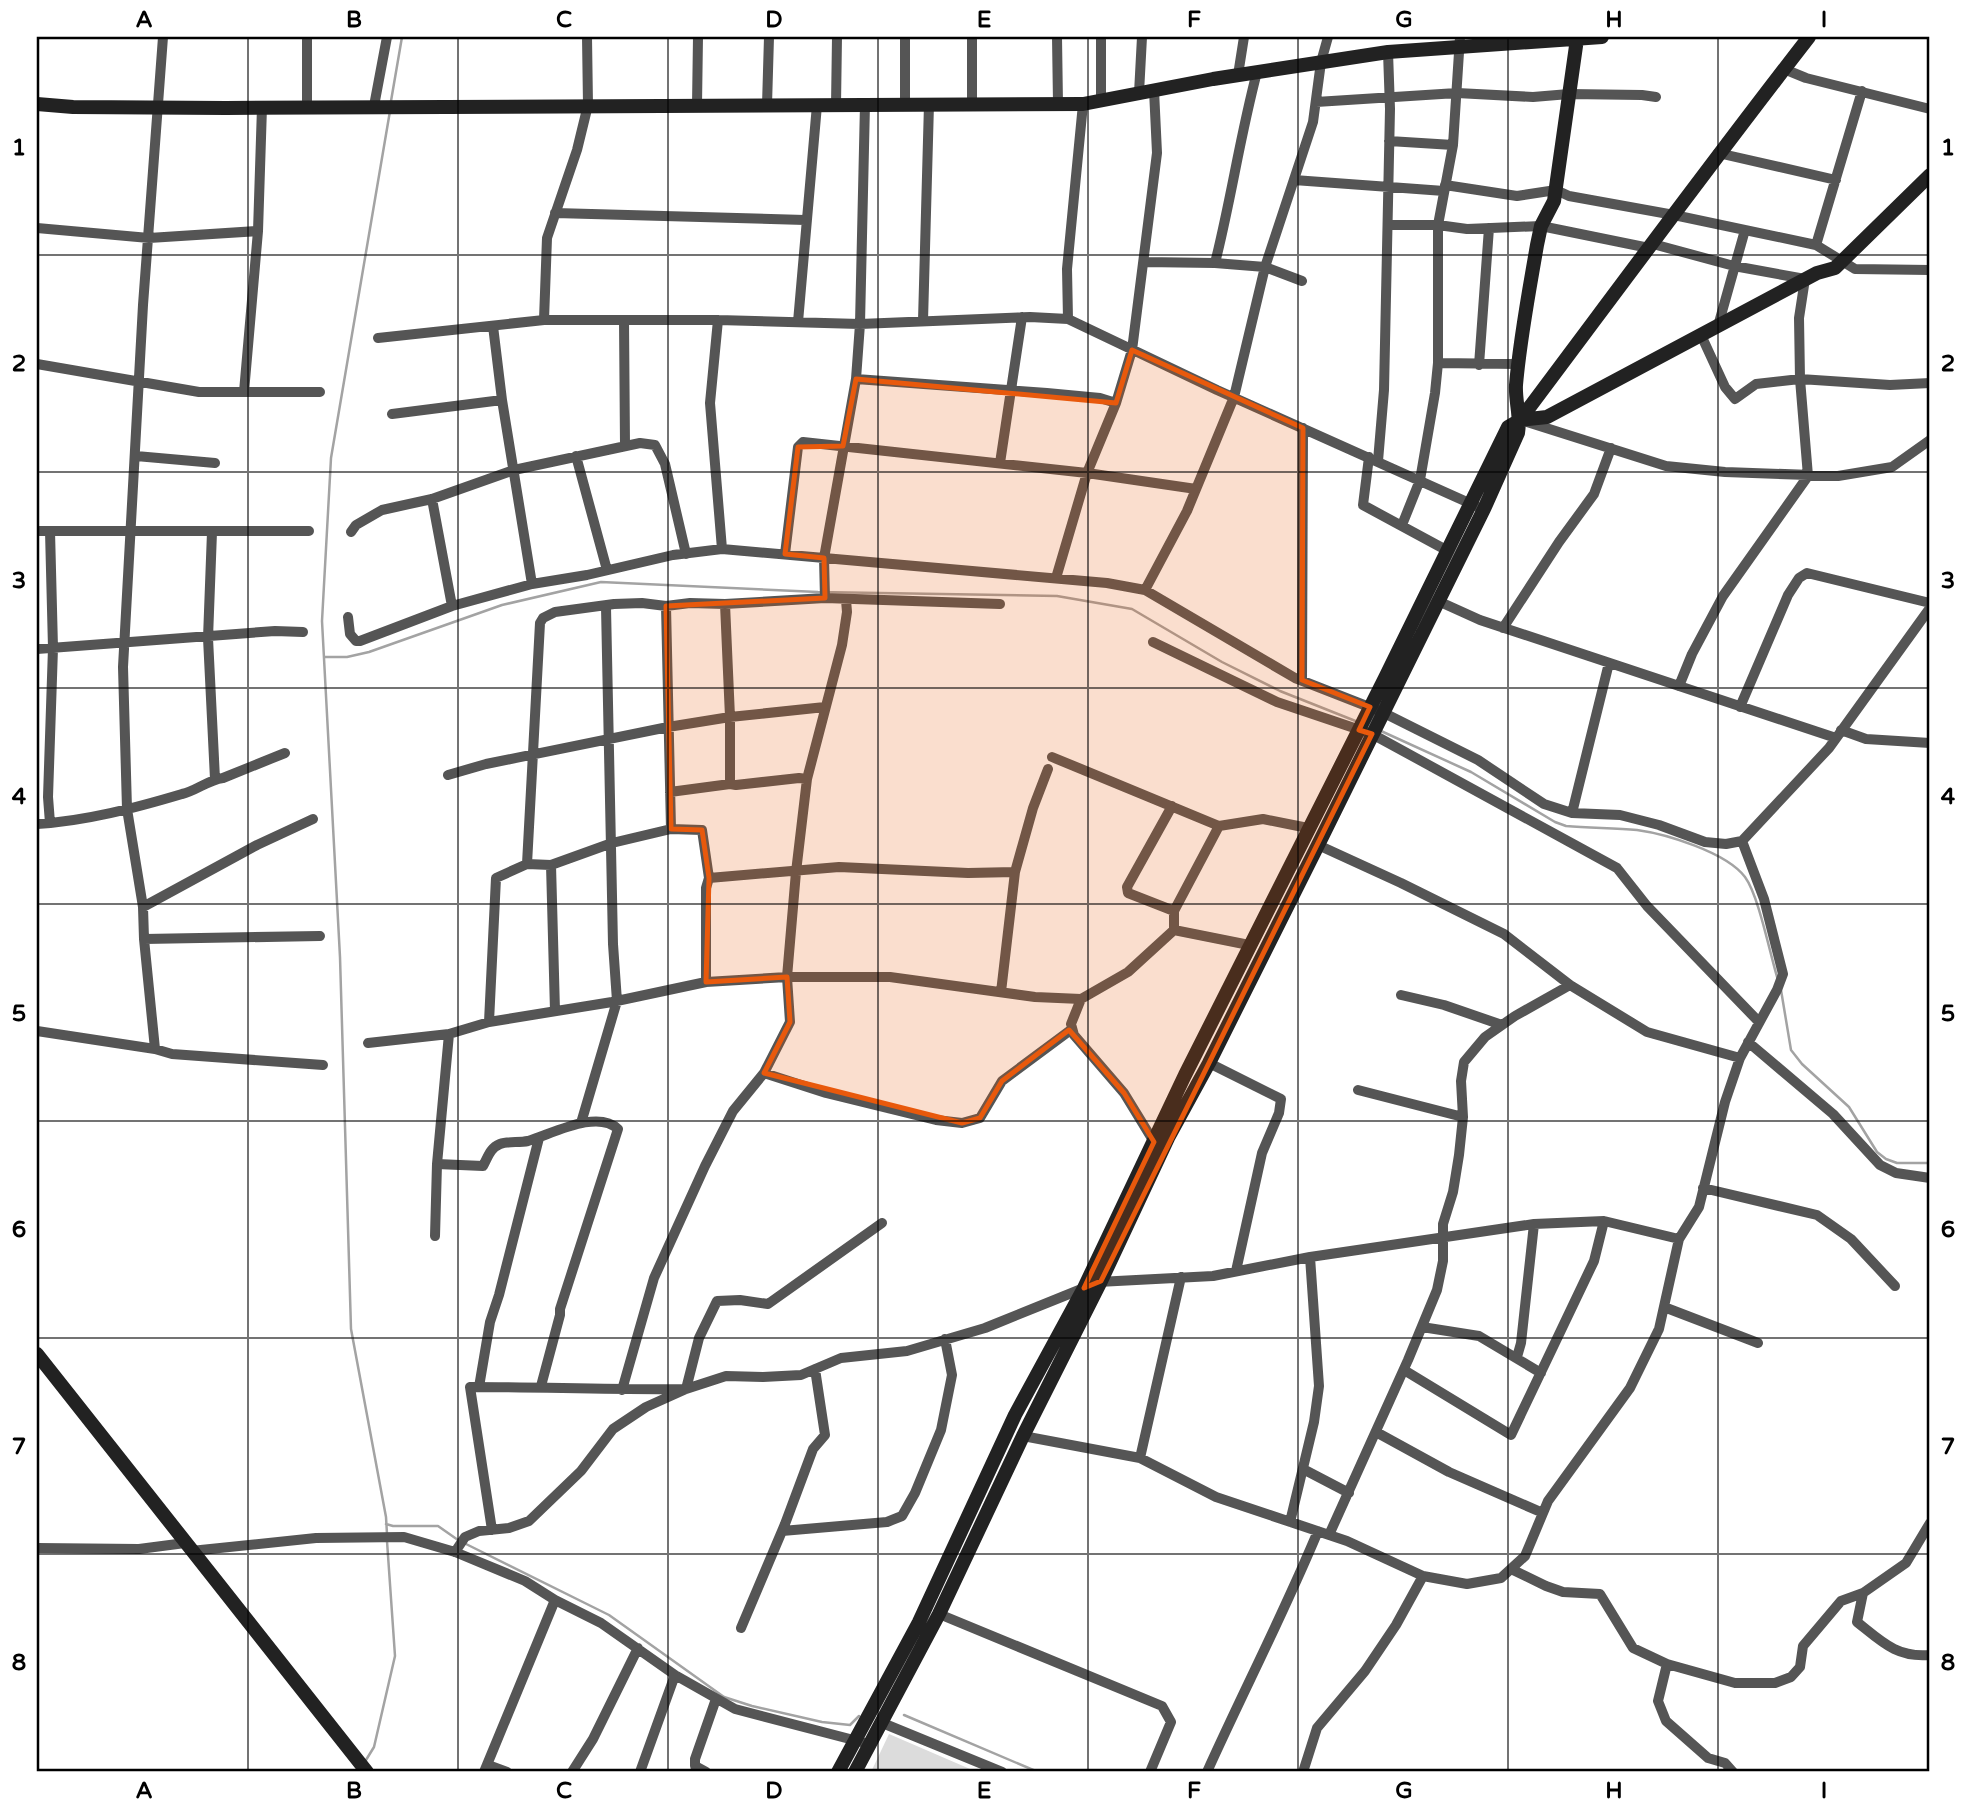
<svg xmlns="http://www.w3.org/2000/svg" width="1967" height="1809" font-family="'Varela Round',sans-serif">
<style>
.green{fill:#dcdcdc}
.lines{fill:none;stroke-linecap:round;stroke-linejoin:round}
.stream{stroke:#a3a3a3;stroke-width:2.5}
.street{stroke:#555;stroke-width:10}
.secondary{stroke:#222;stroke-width:14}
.marked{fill:#e8590c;fill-opacity:0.2;stroke:#e8590c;stroke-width:5;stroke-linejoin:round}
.grid{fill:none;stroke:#000;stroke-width:2;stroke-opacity:0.55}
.neatline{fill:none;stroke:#000;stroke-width:2.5}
.grid-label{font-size:23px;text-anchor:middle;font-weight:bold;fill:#000}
</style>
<rect width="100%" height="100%" fill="#fff"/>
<path class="green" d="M889,1734L977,1772H871Z"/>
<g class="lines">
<path class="stream" d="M391,101L402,37
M324,657H347L369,652L502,605L601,582L818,592L1057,596L1132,609L1222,662L1280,691L1358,722
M1381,731L1471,772L1555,822L1566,826C1590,828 1613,828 1637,830C1666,834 1726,852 1745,877C1759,896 1770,955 1778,980
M1781,990L1791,1050L1802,1064L1849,1107L1877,1152L1886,1159L1897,1163H1930
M386,1524L393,1526H438L458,1540
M387,1534L386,1517L351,1329L340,957L322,621L331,458L390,111
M464,1543L609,1615L724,1697L752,1706L822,1722L850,1725L859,1716
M904,1715L1038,1772
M366,1760L374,1747L395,1656L387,1541"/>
<path class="street" d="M1057,37L1058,104
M1784,69L1806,78L1930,109
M1238,75L1244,37
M1139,93L1142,37
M1101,100V37
M1316,102L1457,93L1533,97L1569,94L1642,95L1656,97
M905,104V37
M972,104V37
M697,105L698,37
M767,105L769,37
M836,105L837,37
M374,106L387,37
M307,107V37
M1389,141L1453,145
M1718,153L1836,180
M1294,180L1444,191
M1445,185L1517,196L1556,190L1569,196L1674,215L1816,245L1855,269L1930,270
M555,213L805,220
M1388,225H1438L1467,229L1541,226L1649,248
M37,228L149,238L258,231
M1653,244L1734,266L1805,279L1799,318L1800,379L1808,476L1723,596L1692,654L1679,686
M1816,245L1862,91
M1144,262L1215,263L1265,267L1302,281
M1215,263C1231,200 1240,136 1257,72
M1068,319L1067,269L1083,104
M544,320L547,238L577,150L588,105L587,37
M624,320L625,446
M718,320L710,403L722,549
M923,321L929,104
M798,322L817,105
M493,326L502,400L532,584
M1718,326L1745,230
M1701,335L1725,387L1735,399L1756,384L1800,379L1890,385L1930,383
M378,338L544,320H718L860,324L1030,317L1068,319L1217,390L1476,506
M1438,363L1518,364
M37,364L199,392H320
M1479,365L1489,228
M856,379L1047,393L1100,398L1116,403
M244,392L258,231L262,107
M392,414L502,400
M1524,421L1666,466L1725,472L1838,476L1892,467L1930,440
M136,456L215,463
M576,456L607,570
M1369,457L1363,505L1448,551
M1378,461L1384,390L1390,109L1388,52
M1000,463L1022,317
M432,499L452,606
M1402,525L1420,480L1435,393L1438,363V225L1453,145L1460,37
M37,531H309
M50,531L53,648L48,797L50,823
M212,532L208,638L215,779
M351,532L356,525L382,510L432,499L514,470L640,443L655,445L665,464L686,554
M785,554L798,447L803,442L1087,473L1196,489
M1056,578L1087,473L1116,403L1132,350L1157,153L1154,90
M1145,590L1187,511L1234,397L1265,267L1313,122L1321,62L1328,37
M825,598L824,558L856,379L860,324L865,104
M1438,601L1480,620L1836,738
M725,604L730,717V784
M666,606L671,829
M348,617L350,634L356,641H360L452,606L532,584L587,575L673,555L722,549L1107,583L1145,590L1295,678L1382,712L1478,760L1544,804L1572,813L1620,815L1659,825L1705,842L1726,844L1742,841L1829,748L1930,608
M1503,628L1559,542L1594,494L1611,448
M1153,642L1277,702L1372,734L1617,868L1647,906L1759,1022
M37,649L275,631L303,632
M1302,680L1303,428
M1740,707L1788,595L1799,578L1807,573L1930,603
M1841,730L1866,739L1930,743
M1052,757L1219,826L1263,819L1308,828
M448,775L486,764L668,727L730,717L825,707
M670,792L730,784L736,785L799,778L807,779
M1172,806L1127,887L1128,893L1174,911
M1572,813L1609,663
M37,824C86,821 135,808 182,794C196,791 208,780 223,778L285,753
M1318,845L1401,883L1504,934L1570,985L1647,1032L1740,1058
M527,864L540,623L543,618L555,612L614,604L642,603L666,606L690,603L725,604L825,598L1000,604
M551,865L555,1011
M709,878L839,867L968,873L1015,872
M143,907L257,845L313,819
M1174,930L1249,945
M144,939L143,907L127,809L123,667L143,305L163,37
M1001,992L1015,872L1033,808L1048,769
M1401,995L1444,1005L1502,1025
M1081,999L1071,1024L1074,1035L1124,1093L1154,1142
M489,1022L496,878L527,864L551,865L612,843L671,829L702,830L709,878L706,888V982
M37,1031L155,1049L172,1054L323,1065
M1748,1042L1833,1114L1880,1165L1896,1173L1930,1178
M368,1043L449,1034L489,1022L612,1002L706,982L787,977H890L1035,997L1081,999L1128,972L1174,930V911L1219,826
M155,1049L144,939L320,936
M1209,1063L1281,1099L1279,1113L1262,1153L1236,1271
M764,1073L826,1093L936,1120L962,1123L980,1118L1002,1081L1072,1029
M1358,1090L1463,1117
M581,1123L617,1001L613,944L606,607
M437,1164L483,1166C488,1157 490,1148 500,1144C508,1141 519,1143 528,1141C552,1134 597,1109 618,1129L560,1309V1315L541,1386
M1703,1188L1817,1215L1851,1239L1895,1286
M435,1236L437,1164L449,1034
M1098,1282L1213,1276L1310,1257L1534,1224L1604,1221L1679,1239
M1664,1307L1758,1343
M1422,1327L1479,1336L1541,1373
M1517,1357L1521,1343L1534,1224
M1404,1370L1511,1435L1594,1261L1604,1221
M479,1387L490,1322L499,1295L539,1138
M622,1390L654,1278L705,1166L733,1111L764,1073L790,1022L787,977L796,872L807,779L842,645L847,612L846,600
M1376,1432L1449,1472L1543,1513
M1023,1436L1140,1458L1216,1497L1347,1541L1423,1576L1467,1584L1501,1578L1525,1556L1548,1501L1630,1388L1659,1329L1679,1239L1699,1207L1725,1102L1740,1058L1777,990L1783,974L1764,899L1742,841
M1140,1458L1181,1277
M1303,1469L1349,1493
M1290,1522L1314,1422L1319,1386L1310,1257
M492,1530L470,1387C542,1387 614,1390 686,1389L699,1338L717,1301L740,1300L768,1304L882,1223
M782,1531L887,1522L902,1516L915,1493L941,1430L952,1375L945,1339
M1329,1535L1408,1360L1437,1290L1443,1261V1224L1453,1192L1459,1155L1463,1117L1461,1081L1464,1062L1485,1037L1515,1016L1570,985
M37,1548L139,1549L185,1543
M191,1551L316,1538L404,1537L455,1552L525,1581L555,1600L601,1623L675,1675L735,1709L869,1744
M455,1552L465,1537L479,1531L509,1528L529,1521L581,1471L613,1429L646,1407L686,1389L726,1376L763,1377L801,1375L841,1358L907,1351L985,1328L1084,1288
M1511,1569L1546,1586L1563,1592L1600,1594L1633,1648L1667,1664L1735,1683H1775L1791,1677L1800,1667L1803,1646L1841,1601L1863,1593L1906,1563L1930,1523
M1863,1593L1857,1622C1882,1642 1897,1658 1930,1655
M939,1614L1162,1706L1171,1722L1150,1772
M741,1628L785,1524L813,1449L825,1435L815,1369
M1667,1664L1658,1701L1666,1721L1708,1758L1725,1763L1733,1772
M880,1722L1002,1772
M488,1765L507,1772
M484,1772L555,1600
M572,1772L593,1739L638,1648
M640,1772L675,1675
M706,1772L695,1766V1759L716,1699
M1207,1772C1243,1692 1284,1613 1318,1531
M1303,1772L1317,1728L1365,1671L1396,1625L1423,1576"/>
<path class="secondary" d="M37,104L73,107L226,108L1083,104L1213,79L1388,52L1602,37
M1520,420L1547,417L1817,273L1835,268L1930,175
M37,1354L367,1772
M838,1772L919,1622L1015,1415L1084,1288L1185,1075L1385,678L1508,427L1520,420C1616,292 1711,163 1809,37
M855,1772L939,1614L1023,1436L1101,1281L1168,1138L1209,1063L1318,845L1484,509L1518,433C1521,417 1515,401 1516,385C1520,338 1529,292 1537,245L1541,226L1554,201L1577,39"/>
</g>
<path class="marked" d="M1132,350L1303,428L1302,680L1370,707L1359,730L1372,734L1101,1281L1084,1288L1154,1142L1124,1093L1069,1030L1002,1081L980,1118L962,1123L764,1073L790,1022L787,977L706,982L709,878L702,830L671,829L666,606L825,598L824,558L785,554L798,447L843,446L856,379L1116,403Z"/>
<path class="grid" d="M248,37V1772M458,37V1772M668,37V1772M878,37V1772M1088,37V1772M1298,37V1772M1508,37V1772M1718,37V1772M37,255H1930M37,472H1930M37,688H1930M37,904H1930M37,1121H1930M37,1338H1930M37,1554H1930"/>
<rect width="1967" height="1809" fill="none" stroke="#ffffff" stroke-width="77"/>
<rect x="38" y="38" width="1890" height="1732" class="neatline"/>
<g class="grid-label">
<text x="144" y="27">A</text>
<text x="354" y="27">B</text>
<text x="564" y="27">C</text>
<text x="774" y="27">D</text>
<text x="984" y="27">E</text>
<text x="1194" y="27">F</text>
<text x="1404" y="27">G</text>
<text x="1614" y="27">H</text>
<text x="1824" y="27">I</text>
<text x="19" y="155">1</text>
<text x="1948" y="155">1</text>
<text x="19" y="371">2</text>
<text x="1948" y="371">2</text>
<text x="19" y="588">3</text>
<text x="1948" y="588">3</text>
<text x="19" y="804">4</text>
<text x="1948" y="804">4</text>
<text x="19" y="1021">5</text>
<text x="1948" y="1021">5</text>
<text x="19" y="1237">6</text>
<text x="1948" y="1237">6</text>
<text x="19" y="1454">7</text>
<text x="1948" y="1454">7</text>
<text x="19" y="1670">8</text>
<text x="1948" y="1670">8</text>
<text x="144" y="1798">A</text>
<text x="354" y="1798">B</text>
<text x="564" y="1798">C</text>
<text x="774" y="1798">D</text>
<text x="984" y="1798">E</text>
<text x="1194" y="1798">F</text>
<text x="1404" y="1798">G</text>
<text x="1614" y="1798">H</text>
<text x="1824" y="1798">I</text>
</g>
</svg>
